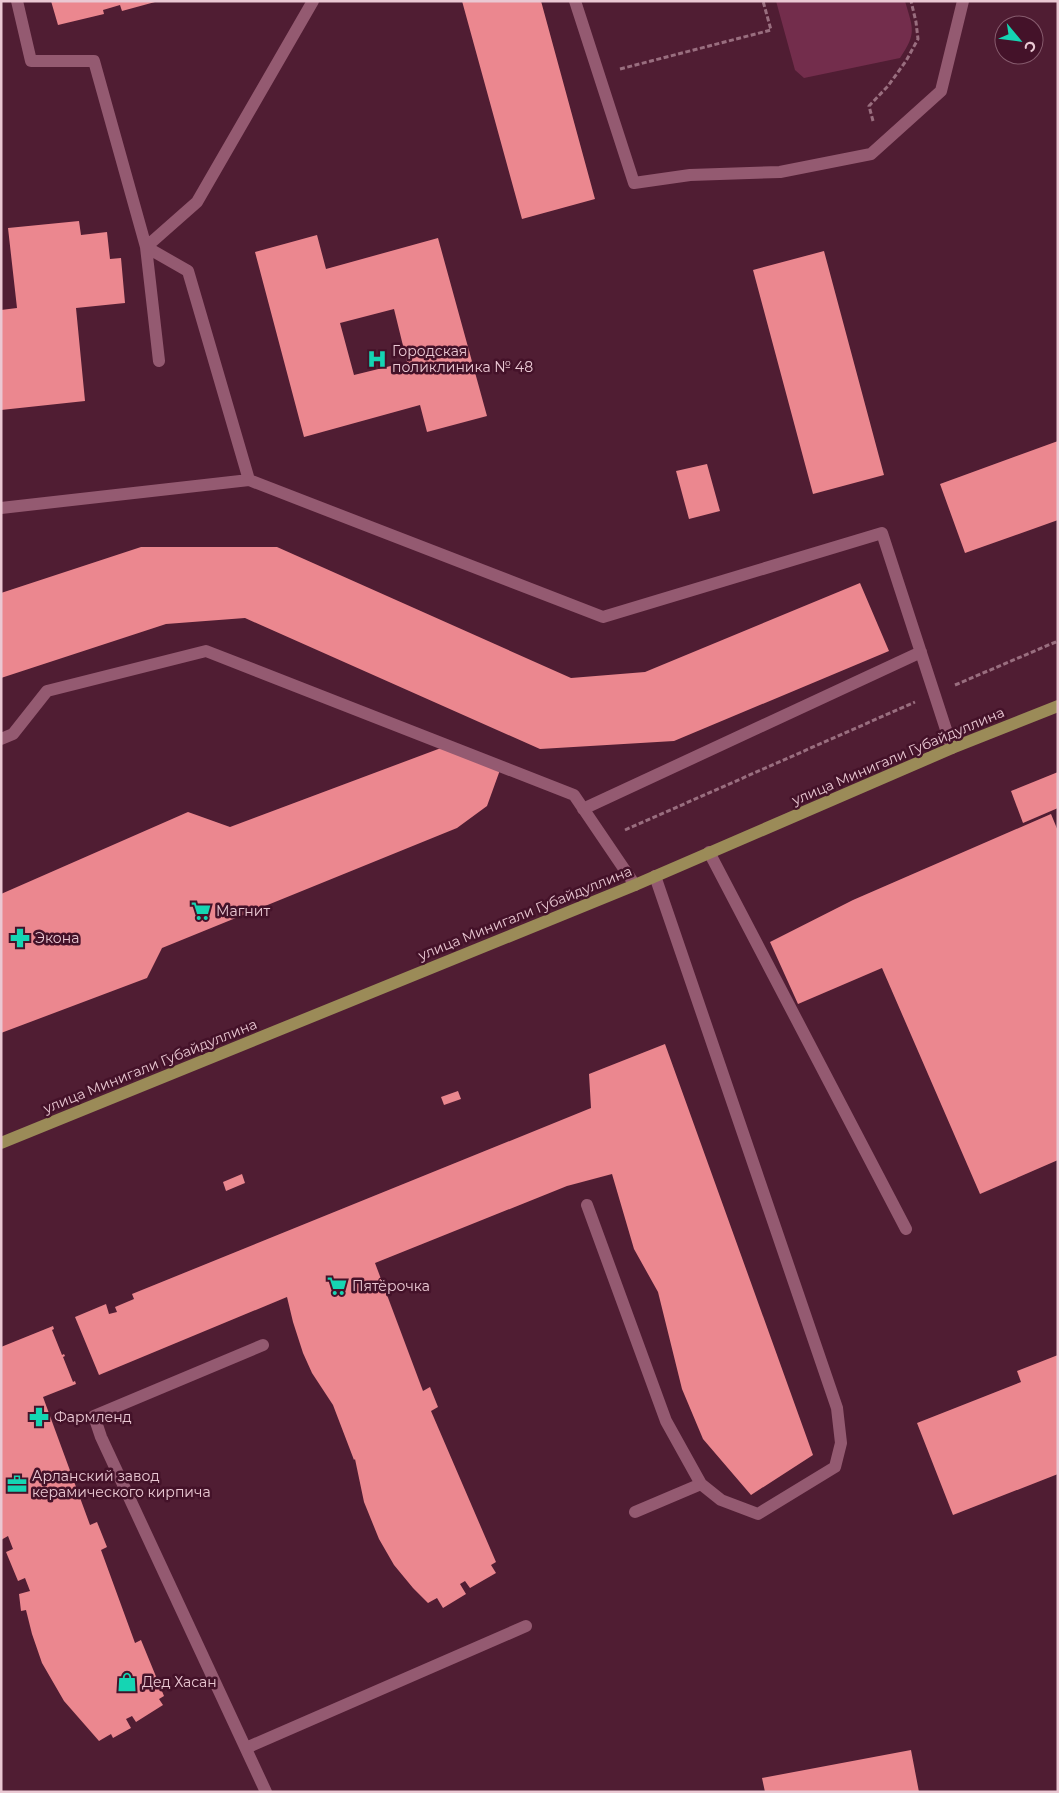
<svg xmlns="http://www.w3.org/2000/svg" width="1059" height="1793" font-family="Montserrat,sans-serif">
<style>
.green{fill:#732d4c}
.building{fill:#eb878f;fill-rule:evenodd}
.lines{fill:none;stroke-linecap:round;stroke-linejoin:round}
.path{stroke:#996e7f;stroke-width:3;stroke-dasharray:5 2.5;stroke-linecap:butt}
.minor{stroke:#945a71;stroke-width:12}
.major{stroke:#9b8b58;stroke-width:12}
.labels{text-anchor:middle;stroke-width:5;stroke-linejoin:round;paint-order:stroke}
.poi-label{font-size:14px;fill:#eac8d3;stroke:#441229;text-anchor:start}
.street-label{font-size:14px;fill:#eac8d3;stroke:#441229}
</style>
<rect width="100%" height="100%" fill="#501d33"/>
<path class="green" d="M776,1H905C913,29 917,33 900,58L804,78L795,70Z"/>
<path class="building" d="M51,1H155V2L122,11L120,5L103,10L104,14L58,25Z
M462,1H541L595,199L522,219Z
M79,221L81,235L107,232L110,259L121,258L125,303L76,308L85,401L1,410V310L17,308L8,228Z
M317,235L326,269L438,238L487,416L427,432L420,405L304,437L255,252ZM394,309L407,362L354,375L340,323Z
M824,251L884,475L813,494L753,270Z
M1058,441V520L965,553L940,484Z
M707,464L720,511L689,519L676,471Z
M141,547H277L571,678L645,672L860,583L889,651L674,741L540,749L245,618L166,624L1,678V593Z
M441,748L500,770L487,806L457,828L162,948L147,978L1,1033V894L188,812L230,827Z
M1058,772V808L1023,823L1011,791Z
M1051,814L1058,831V1160L980,1194L882,968L798,1004L770,942L853,900Z
M665,1044L813,1455L751,1495L703,1439L682,1389L658,1292L634,1249L612,1174L567,1186L375,1263L423,1391L430,1387L438,1407L431,1411L496,1562L491,1565L496,1573L470,1588L465,1581L460,1584L466,1594L443,1608L437,1598L428,1603L413,1588L394,1565L379,1539L364,1502L355,1459L354,1460L333,1405L312,1373L303,1353L293,1322L287,1297L99,1375L75,1317L106,1304L109,1314L117,1312L115,1307L134,1299L132,1294L591,1108L589,1074Z
M458,1091L461,1099L444,1105L441,1097Z
M242,1174L245,1183L226,1191L223,1182Z
M53,1326L54,1329L52,1330L62,1355L64,1354L65,1356L63,1357L73,1382L75,1381L76,1384L43,1397L90,1525L97,1522L107,1547L101,1550L135,1643L141,1640L164,1696L159,1699L163,1705L136,1722L132,1716L126,1719L131,1728L113,1738L111,1734L99,1741L64,1701L42,1663L32,1634L26,1610L21,1611L19,1594L30,1591L25,1578L18,1581L6,1552L13,1549L8,1536L1,1540V1347Z
M1058,1355V1474L953,1515L917,1423L1021,1382L1017,1371Z
M911,1750L919,1792H765L762,1778Z"/>
<g class="lines">
<path class="path" d="M620,69L771,30L763,1
M873,121L869,106L888,86L906,61L918,39L916,22L911,1
M955,685L1058,641
M625,830L915,702"/>
<path class="minor" d="M17,1L31,61H94L146,247L159,361
M313,1L197,202L146,247L188,271L249,480L603,617L882,533L952,748
M575,1L634,183L690,175L780,172L871,154L941,91L963,1
M1,508L249,480
M1,739L13,734L47,691L206,651L574,795L635,885
M583,809L921,652
M709,852L906,1229
M587,1205L666,1421L701,1484L721,1500L758,1514L835,1467L841,1443L837,1408L655,876
M263,1345L94,1416L101,1437L266,1792
M635,1512L701,1484
M246,1748L526,1626"/>
<path class="major" d="M1,1143L635,885L952,748L1058,706"/>
</g>
<defs>
<symbol id="hospital-bare" viewBox="-9 -9 18 18"><path d="M-5-5h3v3.5h4V-5h3V5h-3V1.5h-4V5h-3Z" fill="#15d5b3" stroke="#441229" stroke-width="2.5" paint-order="stroke"/></symbol>
<symbol id="supermarket-bare" viewBox="-9 -9 18 18"><path d="M-6-5.5h2.5l.6 2H6L4.5 2H-2.5L-4.4-4H-6ZM-1.5 3.2a1.3 1.3 0 1 0 .1 0ZM3 3.2a1.3 1.3 0 1 0 .1 0Z" fill="#15d5b3" stroke="#441229" stroke-width="2.5" paint-order="stroke"/></symbol>
<symbol id="pharmacy-bare" viewBox="-9 -9 18 18"><path d="M-2-6h4v4h4v4h-4v4h-4v-4h-4v-4h4Z" fill="#15d5b3" stroke="#441229" stroke-width="2.5" paint-order="stroke"/></symbol>
<symbol id="office-bare" viewBox="-9 -9 18 18"><path d="M-6-3h4V-5.5h4V-3h4V5H-6ZM-1-4.5V-3h2v-1.5ZM-6 0V1H6V0Z" fill="#15d5b3" stroke="#441229" stroke-width="2.5" paint-order="stroke"/></symbol>
<symbol id="shop-bare" viewBox="-9 -9 18 18"><path d="M-5-2.5h2.3a2.7 3.5 0 0 1 5.4 0H5L5.5 6h-11ZM-1.5-2.5h3a1.5 2.3 0 0 0-3 0Z" fill="#15d5b3" stroke="#441229" stroke-width="2.5" paint-order="stroke"/></symbol>
</defs>
<g fill-rule="evenodd">
<use href="#hospital-bare" x="363" y="345" width="28" height="28"/>
<use href="#supermarket-bare" x="187" y="897" width="28" height="28"/>
<use href="#pharmacy-bare" x="6" y="924" width="28" height="28"/>
<use href="#supermarket-bare" x="323" y="1272" width="28" height="28"/>
<use href="#pharmacy-bare" x="25" y="1403" width="28" height="28"/>
<use href="#office-bare" x="3" y="1470" width="28" height="28"/>
<use href="#shop-bare" x="113" y="1668" width="28" height="28"/>
</g>
<g class="labels">
<g class="poi-label">
<text x="392" y="356">Городская<tspan x="392" dy="16">поликлиника № 48</tspan></text>
<text x="216" y="916">Магнит</text>
<text x="35" y="943">Экона</text>
<text x="352" y="1291">Пятёрочка</text>
<text x="54" y="1422">Фармленд</text>
<text x="32" y="1481">Арланский завод<tspan x="32" dy="16">керамического кирпича</tspan></text>
<text x="142" y="1687">Дед Хасан</text>
</g>
<g class="street-label">
<text transform="translate(898 756) rotate(-23)" y="5">улица Минигали Губайдуллина</text>
<text transform="translate(525 913) rotate(-22)" y="5">улица Минигали Губайдуллина</text>
<text transform="translate(150 1066) rotate(-22)" y="5">улица Минигали Губайдуллина</text>
</g>
</g>
<rect width="1059" height="1793" fill="none" stroke="#eac8d3" stroke-width="5"/>
<g transform="translate(1019 40) rotate(119)"><circle r="24" fill="#441229" stroke="#865b6d"/>
<path d="M0-4L9 19L0 12L-9 19Z" fill="#15d5b3"/>
<text y="-8" font-size="14" font-weight="bold" text-anchor="middle" fill="#eac8d3">С</text>
</g>
</svg>
